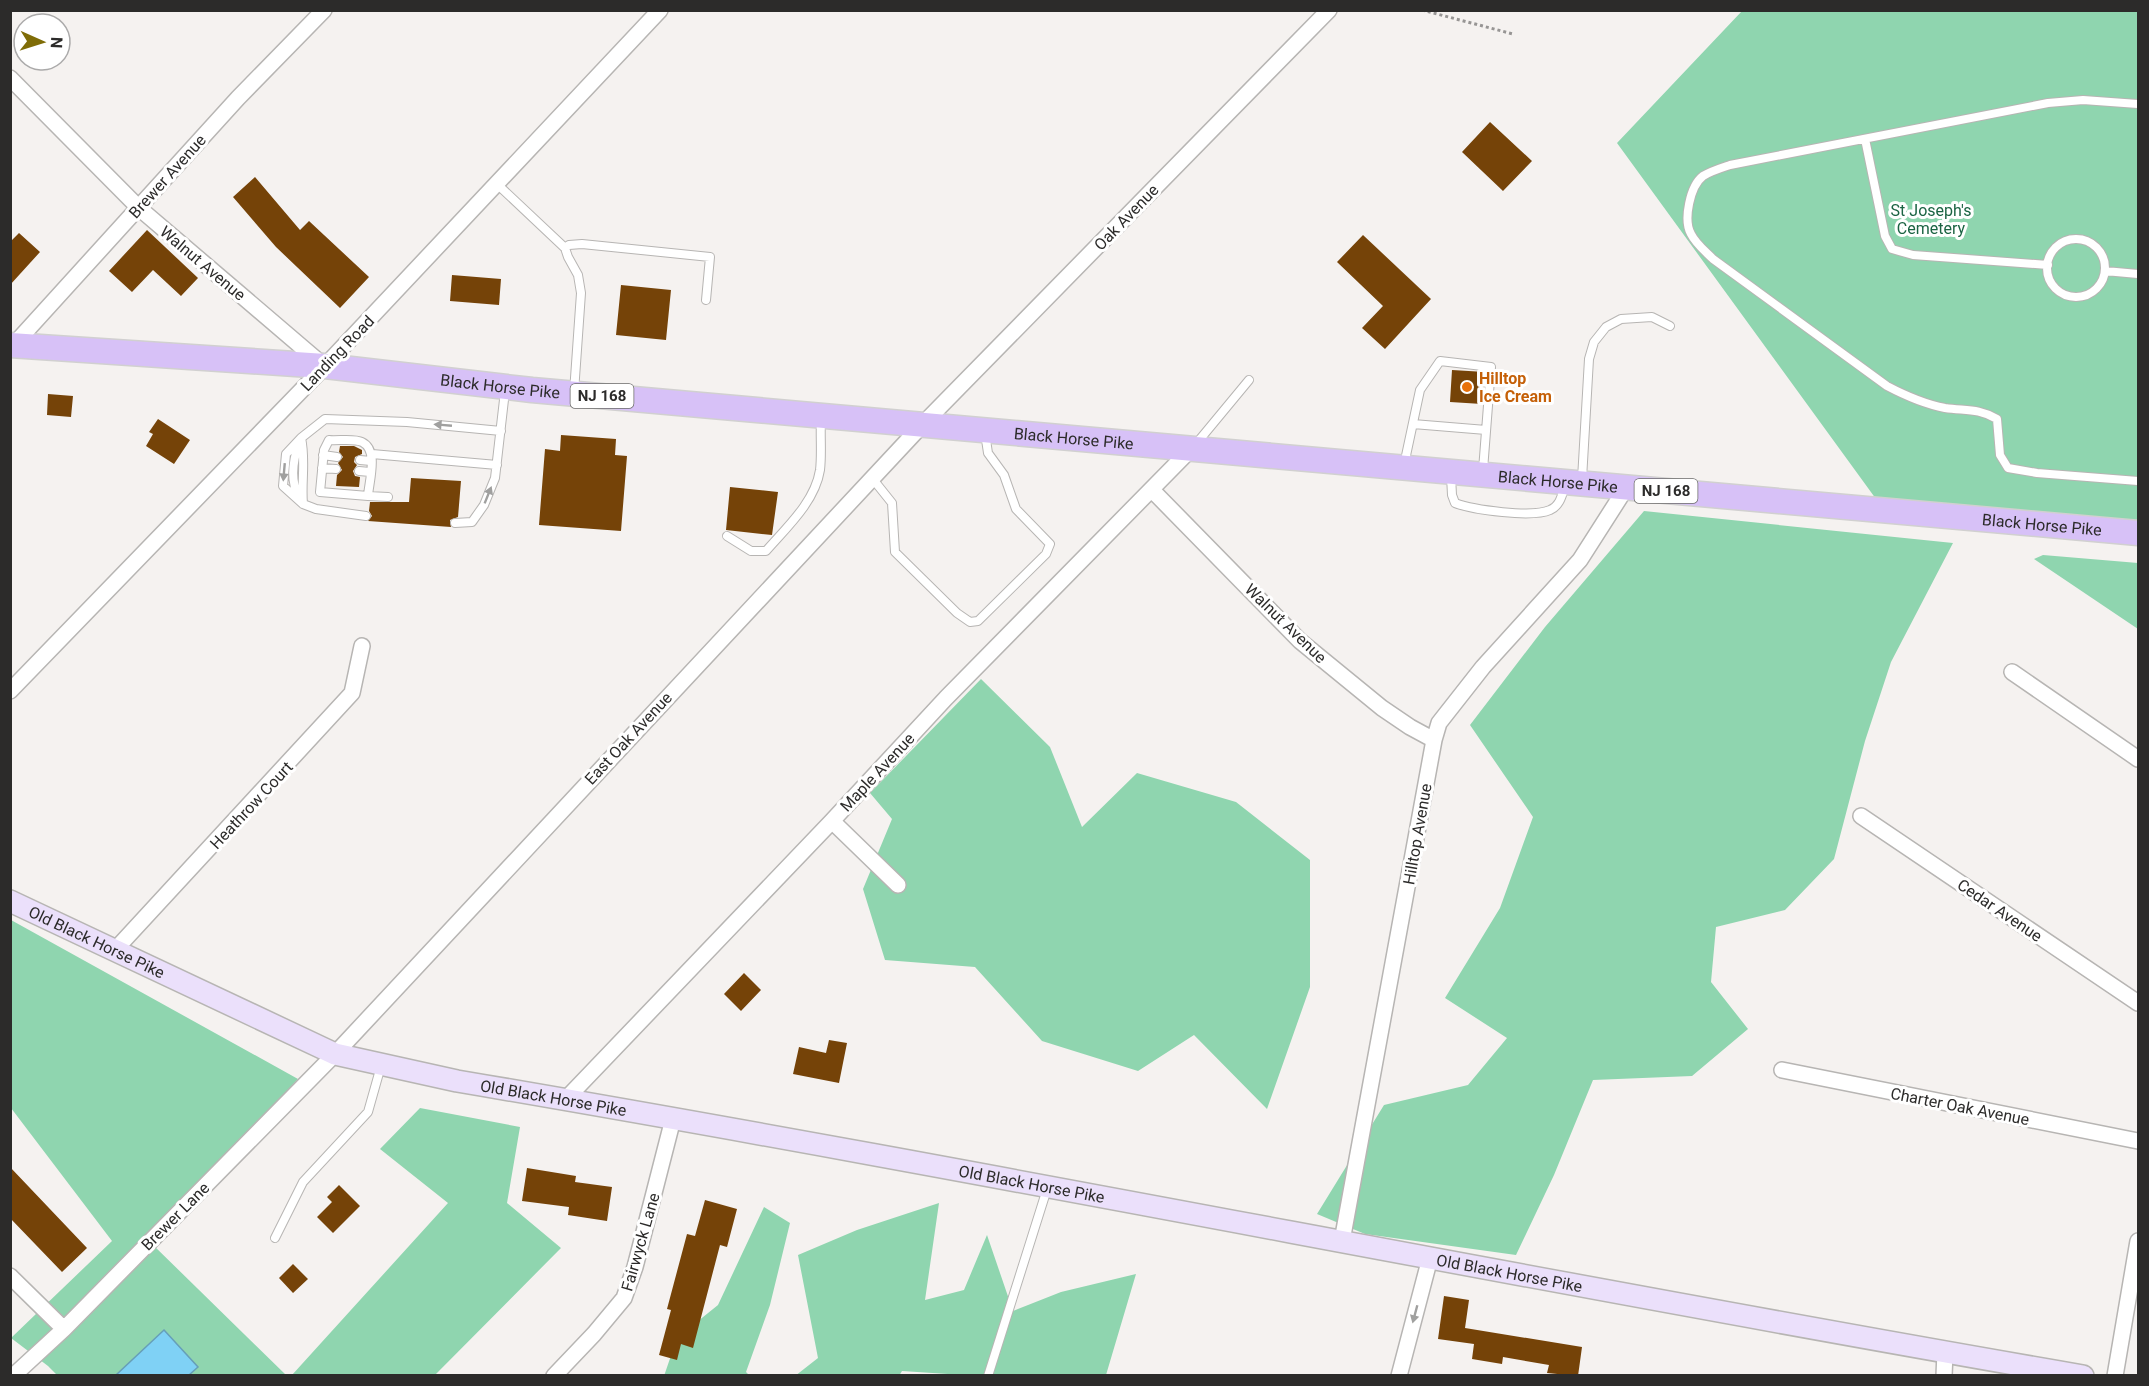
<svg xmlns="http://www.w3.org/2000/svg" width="2149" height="1386" font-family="Roboto,sans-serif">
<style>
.green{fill:#8fd5af}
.water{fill:#7fd1f5;stroke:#669fb8;stroke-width:1.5}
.building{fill:#754308}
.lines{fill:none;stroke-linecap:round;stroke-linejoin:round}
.lane-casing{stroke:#b7b5b3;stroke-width:10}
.street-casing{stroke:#b7b5b3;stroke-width:18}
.secondary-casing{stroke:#b7b5b3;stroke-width:24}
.primary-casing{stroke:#d1d0d0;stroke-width:27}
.path{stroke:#979594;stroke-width:3;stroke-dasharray:3 3;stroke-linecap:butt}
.lane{stroke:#fff;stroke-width:8}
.street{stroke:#fff;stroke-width:15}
.secondary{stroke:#ebe0fb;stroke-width:21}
.primary{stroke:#d7c1f7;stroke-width:24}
.oneway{fill:#a0a09f}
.food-dot{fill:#e8710a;stroke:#fff;stroke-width:2}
.labels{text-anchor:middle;stroke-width:6;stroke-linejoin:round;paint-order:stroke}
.shield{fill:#fff;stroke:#6b6b6a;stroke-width:1.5}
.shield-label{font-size:15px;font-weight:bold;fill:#2c2b2a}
.street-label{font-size:16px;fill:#2c2b2a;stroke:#fff}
.park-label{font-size:16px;fill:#1b6443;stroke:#fff}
.food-label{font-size:16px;font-weight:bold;fill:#c56008;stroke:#fff;text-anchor:start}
</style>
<rect width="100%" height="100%" fill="#f5f2f0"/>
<path class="green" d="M1742,11H2138V533L1884,510L1617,143Z
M1644,511L1953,543L1891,662L1865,741L1834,859L1785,910L1716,927L1711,982L1748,1029L1692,1076L1593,1080L1554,1175L1516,1255L1365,1234L1317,1214L1384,1105L1468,1085L1507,1038L1445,998L1500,908L1533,817L1470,725L1545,627Z
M2043,555L2138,563V629L2034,559Z
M981,679L1050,747L1082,827L1137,773L1236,802L1310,860V987L1267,1109L1194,1035L1138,1071L1042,1041L975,967L885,960L863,889L892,819L870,793Z
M11,920L298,1079L151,1243L286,1375H57L48,1366L11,1338L112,1241L11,1108Z
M420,1108L520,1127L507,1203L561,1248L435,1375H292L448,1203L380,1149Z
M939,1203L925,1300L964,1290L987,1235L1013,1311L1061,1292L1136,1274L1106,1375L978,1376L902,1371L899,1376H795L818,1358L798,1255L857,1230Z
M764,1207L790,1223L770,1305L746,1372L749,1375L664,1376L677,1338L718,1305Z"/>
<path class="water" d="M164,1330L198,1367L189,1375H116Z"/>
<path class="building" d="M1490,122L1532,161L1503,191L1462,152Z
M255,177L300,230L309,221L369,277L340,308L276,247L233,197Z
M147,230L198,278L181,296L153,270L132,292L109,271Z
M19,233L40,252L10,285V242Z
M1363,235L1431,299L1385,349L1362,328L1383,306L1337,262Z
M452,275L501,279L499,305L450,301Z
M621,285L671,290L666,340L616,335Z
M1452,370L1485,372L1482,404L1450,402Z
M48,394L73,396L71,417L47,415Z
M158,419L190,440L174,464L146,446L153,434L149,432Z
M561,435L616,439L615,455L627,456L621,531L539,525L545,449L560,451Z
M340,446H354L362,450V454L355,457L354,462L357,465L353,471L355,476L360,477L359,487L336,486L337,475L342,470L338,463L343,457L339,452Z
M411,478L461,481L458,517L450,520L451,527L368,521L372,516L369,511L370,502H409Z
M730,487L778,492L772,535L726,530Z
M744,973L761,990L741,1011L724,994Z
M829,1040L847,1043L839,1083L793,1074L799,1047L826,1053Z
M10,1167L87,1248L62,1272L10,1218Z
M527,1168L576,1176L575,1182L612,1187L607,1221L568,1215L569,1207L522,1201Z
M339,1185L360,1206L333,1233L317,1217L332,1202L327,1197Z
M705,1200L737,1209L727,1247L720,1245L693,1348L681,1344L677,1360L659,1355L671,1310L667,1309L687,1234L695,1236Z
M293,1264L308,1279L293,1293L279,1278Z
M1444,1296L1469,1300L1465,1328L1582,1347L1578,1376L1547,1373L1549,1365L1503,1357L1502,1364L1472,1359L1474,1344L1438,1339Z"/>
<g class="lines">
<defs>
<path id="lane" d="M2138,104L2083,100L2048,103L1730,165C1721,168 1711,171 1703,176C1690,186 1683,220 1691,234C1696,244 1705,251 1713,259L1887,386C1906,396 1924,404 1945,408C1966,411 1978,408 1997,419L2000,455L2008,468L2037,473L2138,481
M1865,139L1885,236L1892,249L1913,255L2048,265
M497,184L565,248L569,245L582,244L710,257L706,300
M2047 268a29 29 0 1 1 58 0a29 29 0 1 1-58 0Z
M565,248L568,257L578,275L581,293L574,392
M2105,271L2138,274
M1413,424L1486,430
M301,438L286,454L283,486L303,504L316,509L366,516
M329,440C338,441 354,438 362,442C379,450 369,481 368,496L320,492L324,450Z
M299,443C293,460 290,481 299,497
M1196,444L1249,380
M372,454L497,465
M323,455L337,457
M360,460L371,461
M1404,465L1420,390L1440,361L1491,367L1483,470
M322,468L336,469
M359,471L370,472
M1451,476L1452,495L1455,503C1473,510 1532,518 1550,510C1560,506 1562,495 1565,486
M872,478L892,503L895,552L957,613L970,622L978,621L1046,554L1050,544L1016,509L1004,475L988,453L985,433
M1582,479L1589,359L1594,342L1606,327L1621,319L1652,317L1670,326
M368,496L388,497
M303,504C301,482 306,460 301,438L325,419L407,422L501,431
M455,523L472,522L484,505L495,478L505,391
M727,536L751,551H766C786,528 815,502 820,470C822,454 820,436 821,419
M275,1238L303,1182L368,1112L381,1066
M988,1376L1047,1189"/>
<path id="street" d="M10,78L139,208L324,366
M10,349L238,98L324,10
M1152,490L1300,641L1382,708L1410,727L1434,740
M2012,672L2138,759
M10,691L325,366L660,10
M1861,816L2138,1003
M832,821L898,885
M115,950L352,693L362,646
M1782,1070L2138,1141
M566,1099L832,821L946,698L1193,447
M1342,1241L1434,740L1439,723L1483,667L1580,560L1626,488
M10,1276L64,1329
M13,1376L64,1329L335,1054L923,424L1329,10
M554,1376L594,1334L624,1298L635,1267L673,1119
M1399,1376L1430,1258
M1944,1376L1945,1352
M2115,1376L2138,1241"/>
<g id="secondary">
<path id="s1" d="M10,901L335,1054L457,1081C1000,1173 1540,1283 2083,1376"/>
</g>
<g id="primary">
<path id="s2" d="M10,345L325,366L532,390L2138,533"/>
</g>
</defs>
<use href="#lane" class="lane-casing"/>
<use href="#street" class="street-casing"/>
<use href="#secondary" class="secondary-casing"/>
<use href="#primary" class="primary-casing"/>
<path class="path" d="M1422,10L1513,34"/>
<use href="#lane" class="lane"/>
<use href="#street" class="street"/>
<use href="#secondary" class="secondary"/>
<use href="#primary" class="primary"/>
</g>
<defs><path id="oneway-solid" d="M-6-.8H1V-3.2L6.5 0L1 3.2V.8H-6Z" transform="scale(1.5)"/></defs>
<g class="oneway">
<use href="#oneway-solid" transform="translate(443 425) rotate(-175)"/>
<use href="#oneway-solid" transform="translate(284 472) rotate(95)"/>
<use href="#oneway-solid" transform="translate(488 495) rotate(-68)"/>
<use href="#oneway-solid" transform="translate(1415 1314) rotate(105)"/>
</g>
<circle class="food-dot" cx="1467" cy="387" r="6"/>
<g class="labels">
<g class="shield">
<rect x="570.5" y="384" width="63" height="24" rx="4.5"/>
<rect x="1634.5" y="479" width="63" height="24" rx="4.5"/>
</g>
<g class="shield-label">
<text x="602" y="401">NJ 168</text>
<text x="1666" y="496">NJ 168</text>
</g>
<g class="street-label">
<text transform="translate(167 176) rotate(-48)" y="6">Brewer Avenue</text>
<text transform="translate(1126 217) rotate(-46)" y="6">Oak Avenue</text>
<text transform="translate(203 263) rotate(40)" y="6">Walnut Avenue</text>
<text transform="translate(337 353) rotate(-46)" y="6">Landing Road</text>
<text dy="6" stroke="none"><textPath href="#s2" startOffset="492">Black Horse Pike</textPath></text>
<text dy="6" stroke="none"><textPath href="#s2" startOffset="1068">Black Horse Pike</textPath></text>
<text dy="6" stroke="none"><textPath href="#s2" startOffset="1554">Black Horse Pike</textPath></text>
<text dy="6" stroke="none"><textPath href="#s2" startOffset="2040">Black Horse Pike</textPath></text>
<text transform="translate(1286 623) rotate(44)" y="6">Walnut Avenue</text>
<text transform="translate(628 738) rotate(-47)" y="6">East Oak Avenue</text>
<text transform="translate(877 772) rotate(-47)" y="6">Maple Avenue</text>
<text transform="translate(251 805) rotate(-47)" y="6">Heathrow Court</text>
<text transform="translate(1417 834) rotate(-80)" y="6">Hilltop Avenue</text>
<text transform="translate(2000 910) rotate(34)" y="6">Cedar Avenue</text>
<text dy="6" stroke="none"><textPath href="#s1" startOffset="96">Old Black Horse Pike</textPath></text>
<text dy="6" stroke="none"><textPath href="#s1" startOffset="582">Old Black Horse Pike</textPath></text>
<text transform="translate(1960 1106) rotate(11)" y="6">Charter Oak Avenue</text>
<text dy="6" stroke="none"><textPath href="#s1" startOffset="1068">Old Black Horse Pike</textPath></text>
<text transform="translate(175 1216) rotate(-45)" y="6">Brewer Lane</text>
<text transform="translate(640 1242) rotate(-74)" y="6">Fairwyck Lane</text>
<text dy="6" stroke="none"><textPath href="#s1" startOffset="1554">Old Black Horse Pike</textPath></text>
</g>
<g class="park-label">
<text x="1931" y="216">St Joseph's<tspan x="1931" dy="18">Cemetery</tspan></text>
</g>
<g class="food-label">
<text x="1479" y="384">Hilltop<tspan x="1479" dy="18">Ice Cream</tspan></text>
</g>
</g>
<rect width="2149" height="1386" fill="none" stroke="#2c2b2a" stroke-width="24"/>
<g transform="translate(42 42) rotate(93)"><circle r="28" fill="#ffffff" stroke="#abaaaa" stroke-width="1.5"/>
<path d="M0-4.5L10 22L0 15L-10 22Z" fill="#7f6c07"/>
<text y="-9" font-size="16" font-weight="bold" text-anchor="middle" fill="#2c2b2a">N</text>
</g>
</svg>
